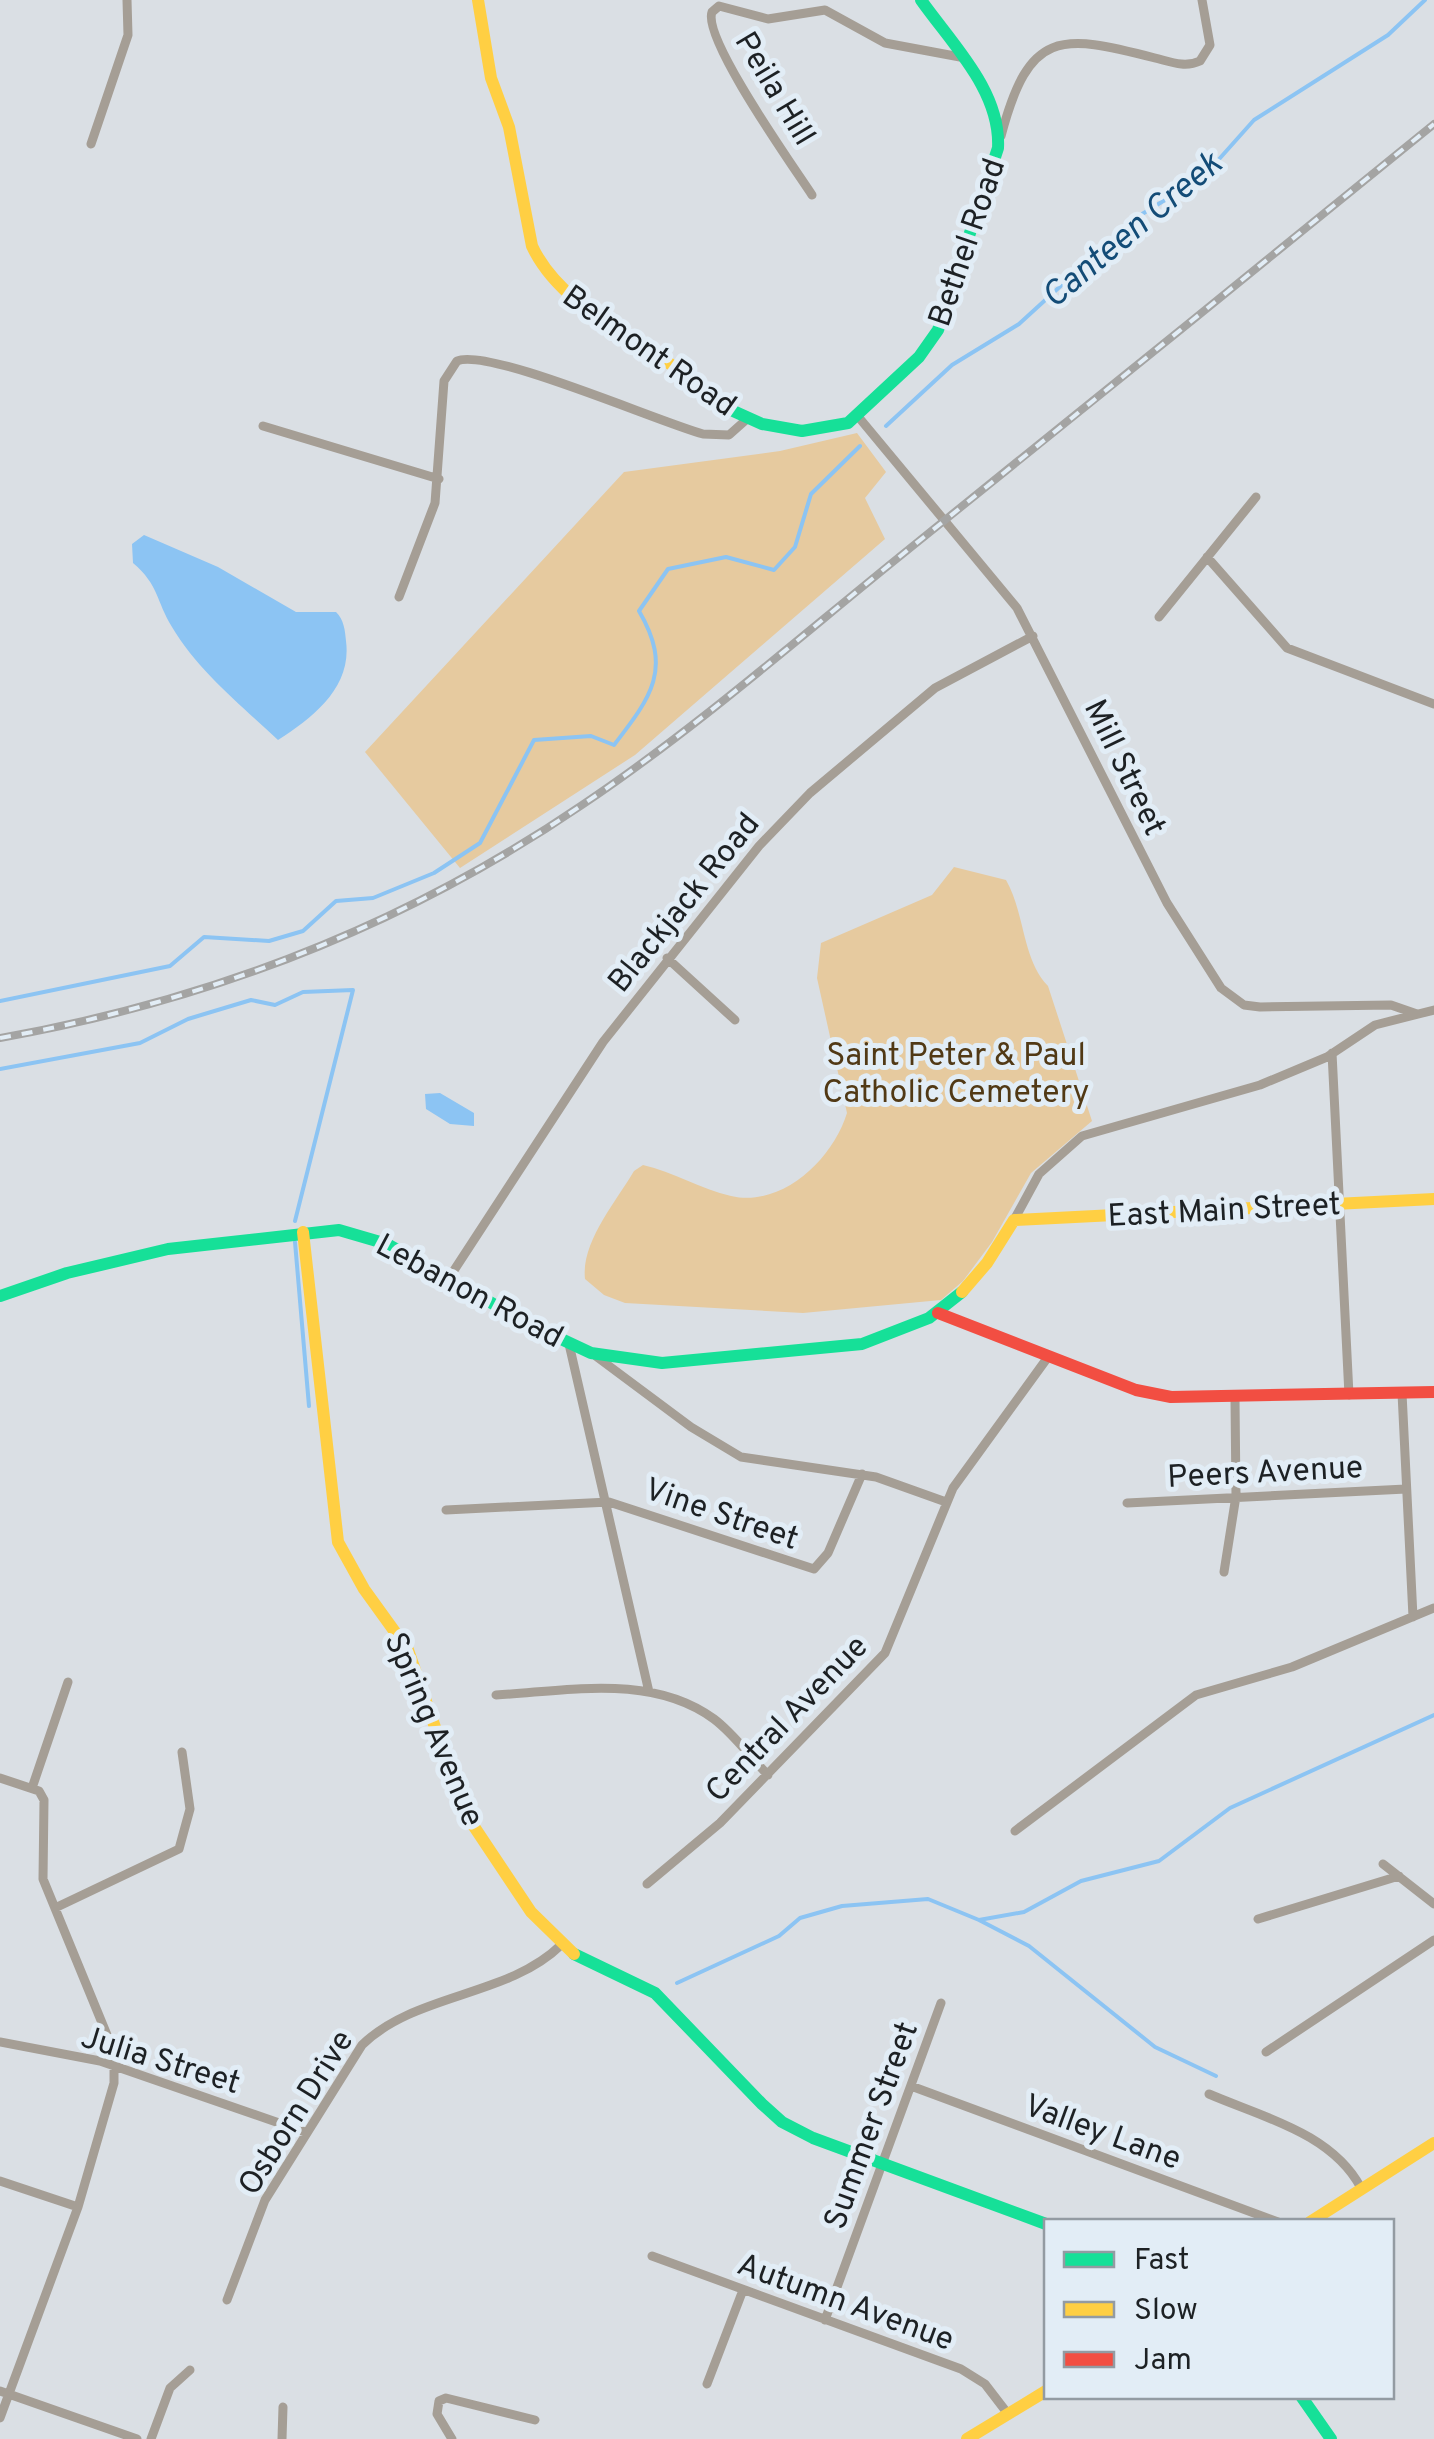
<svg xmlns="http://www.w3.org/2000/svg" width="1434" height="2439" font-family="Overpass,sans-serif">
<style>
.green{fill:#e6ca9f}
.water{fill:#8cc4f3}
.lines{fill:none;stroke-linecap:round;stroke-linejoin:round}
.stream{stroke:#8cc4f3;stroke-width:4}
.street{stroke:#a59e95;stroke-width:9}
.fast{stroke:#16e098;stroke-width:12}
.slow{stroke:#ffcf43;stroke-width:12}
.jam{stroke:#f24e42;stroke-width:12}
.rail-casing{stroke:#a4a4a3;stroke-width:8}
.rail{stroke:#e2edf6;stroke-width:4;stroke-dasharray:11;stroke-linecap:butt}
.labels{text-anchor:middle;stroke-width:10;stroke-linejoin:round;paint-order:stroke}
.street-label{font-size:32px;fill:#1d2124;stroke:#e2edf6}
.park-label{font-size:32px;fill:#513915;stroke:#e2edf6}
.water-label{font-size:35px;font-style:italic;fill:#134c77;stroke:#e2edf6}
</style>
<rect width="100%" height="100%" fill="#dadfe4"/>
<path class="green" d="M857,433L886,472L865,498L885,539L635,755L460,868L365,752L624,472L780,451Z
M954,867L1006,880C1025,913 1022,959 1048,986L1092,1121L1031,1173L992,1242L963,1281L941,1300L803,1313L625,1303L604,1295L585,1279C581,1242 616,1202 634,1171L643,1165C673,1172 701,1189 731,1196C782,1208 833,1159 847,1113L817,978L821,943L932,895Z"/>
<path class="water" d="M144,535L218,567L296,612H336C344,620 345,630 346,641C352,687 314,717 278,740C241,705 198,671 172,627C156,601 159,585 133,563L132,544Z
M440,1093L474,1113V1126L450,1124L426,1109L425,1094Z"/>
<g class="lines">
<path class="stream" d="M886,426L952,365L1019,324L1134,219L1204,176L1254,120L1388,35L1425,0
M0,1001L170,966L204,937L269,941L303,931L336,901L373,898L434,873L480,843L534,740L591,736L614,745C651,697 673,669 639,611L668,569L726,557L774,570L795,547L811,494L860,446
M0,1069L140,1043L188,1019L251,1000L275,1005L303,992L353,990L295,1221
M295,1242L309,1406
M979,1920L1029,1946L1155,2047L1216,2076
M677,1983L779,1936L800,1918L842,1906L928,1899L979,1920L1024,1912L1081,1881L1159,1861L1230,1808L1434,1715"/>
<path class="street" d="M1001,136C1029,30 1059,33 1155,58C1171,62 1185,68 1200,61L1210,45L1202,0
M91,144L128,35L127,0
M812,195C793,166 702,38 712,12L719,6L768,19L825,10L885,43L960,57
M856,414L1017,608L1167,903L1221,988L1244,1005L1260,1007L1391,1005L1417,1014
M263,426L439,479
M1207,557L1287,648L1434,704
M399,597L435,503L444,381L457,361C487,347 659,422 703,434L729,435L747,419
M1159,617L1256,497
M667,958L735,1020
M1332,1053L1349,1395
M1014,1220L1039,1174L1082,1136L1260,1085L1327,1057L1375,1025L1434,1010
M449,1278L603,1042L759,846L810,793L935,688L1033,636
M569,1344L649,1692
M597,1357L691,1427L741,1457L876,1477L946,1502
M1402,1393L1413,1617
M1127,1503L1406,1489
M446,1510L609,1502L814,1569L828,1553L862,1474
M1224,1572L1236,1496L1235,1399
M496,1695C568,1691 651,1673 714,1719C734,1734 750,1757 768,1775
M0,1778L39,1791L44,1800L43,1879L114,2052V2083L78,2207L0,2418
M32,1788L68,1682
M1015,1831L1196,1695L1292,1667L1434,1608
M1383,1864L1434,1904
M647,1884L720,1823L885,1653L953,1488L1048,1357
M55,1908L179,1849L190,1809L182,1752
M1258,1919L1399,1876
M0,2042L100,2061L305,2132
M1266,2052L1434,1940
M911,2086L1278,2222
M1209,2094C1262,2117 1332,2133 1361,2188
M0,2181L78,2207
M652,2256L961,2369L985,2384L1008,2414
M227,2300L265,2200L362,2045C415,1993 508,1997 561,1945
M825,2320L941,2003
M707,2384L743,2290
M0,2391L137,2439
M151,2439L170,2388L190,2370
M282,2439L283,2407
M452,2439L437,2414L439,2401L446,2398L535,2420"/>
<path class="fast" d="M684,374L731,410L762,424L802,431L848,423L919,357L938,330L998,148C1001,91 952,44 921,0
M0,1296L67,1273L168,1249L339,1230L387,1244L527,1323L591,1353L662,1363L862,1344L929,1318L962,1292
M574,1954L655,1993L762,2104L782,2122L813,2138L1046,2224
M1301,2396L1331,2439"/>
<path class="slow" d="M478,0L491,78L509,127L532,246C560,306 633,335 684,374
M303,1232L338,1542L364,1589L408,1650L465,1813L531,1912L574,1954
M962,1292L987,1263L1014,1220L1434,1199
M1310,2222L1434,2143
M967,2439L1046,2391"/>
<path class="jam" d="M938,1313L1136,1390L1171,1397L1434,1392"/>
<defs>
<path id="rail" d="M0,1038C209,1001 406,925 582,805C697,728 802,635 909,549C1085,408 1259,266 1434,124"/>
</defs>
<use href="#rail" class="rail-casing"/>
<use href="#rail" class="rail"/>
</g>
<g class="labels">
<g class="street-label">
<text transform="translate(776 88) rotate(59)" y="11">Peila Hill</text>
<text transform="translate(966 242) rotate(-71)" y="11">Bethel Road</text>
<text transform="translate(650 350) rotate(35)" y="11">Belmont Road</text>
<text transform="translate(1126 767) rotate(64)" y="11">Mill Street</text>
<text transform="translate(683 902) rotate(-51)" y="11">Blackjack Road</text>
<text transform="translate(1224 1209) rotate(-3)" y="11">East Main Street</text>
<text transform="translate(470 1290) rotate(28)" y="11">Lebanon Road</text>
<text transform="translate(1265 1471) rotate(-3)" y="11">Peers Avenue</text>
<text transform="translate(722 1513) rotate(19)" y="11">Vine Street</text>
<text transform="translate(786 1718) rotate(-46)" y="11">Central Avenue</text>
<text transform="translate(435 1729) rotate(67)" y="11">Spring Avenue</text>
<text transform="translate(161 2059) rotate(17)" y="11">Julia Street</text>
<text transform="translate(295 2112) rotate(-58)" y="11">Osborn Drive</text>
<text transform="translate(870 2125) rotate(-70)" y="11">Summer Street</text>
<text transform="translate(1103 2131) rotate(20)" y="11">Valley Lane</text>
<text transform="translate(846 2301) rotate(20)" y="11">Autumn Avenue</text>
</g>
<g class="park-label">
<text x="956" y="1065">Saint Peter &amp; Paul<tspan x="956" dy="37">Catholic Cemetery</tspan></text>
</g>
<g class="water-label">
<text transform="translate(1131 229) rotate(-40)" y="12">Canteen Creek</text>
</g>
</g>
<rect x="1044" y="2219" width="350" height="180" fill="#e2edf6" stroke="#939ba2" stroke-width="2.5"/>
<rect x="1064" y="2252" width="50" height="15" fill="#16e098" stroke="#939ba2" stroke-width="2.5"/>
<text x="1134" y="2269" font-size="30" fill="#1d2124">Fast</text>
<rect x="1064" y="2302" width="50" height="15" fill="#ffcf43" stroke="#939ba2" stroke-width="2.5"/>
<text x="1134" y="2319" font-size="30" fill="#1d2124">Slow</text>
<rect x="1064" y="2352" width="50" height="15" fill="#f24e42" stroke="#939ba2" stroke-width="2.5"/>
<text x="1134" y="2369" font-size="30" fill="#1d2124">Jam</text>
</svg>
